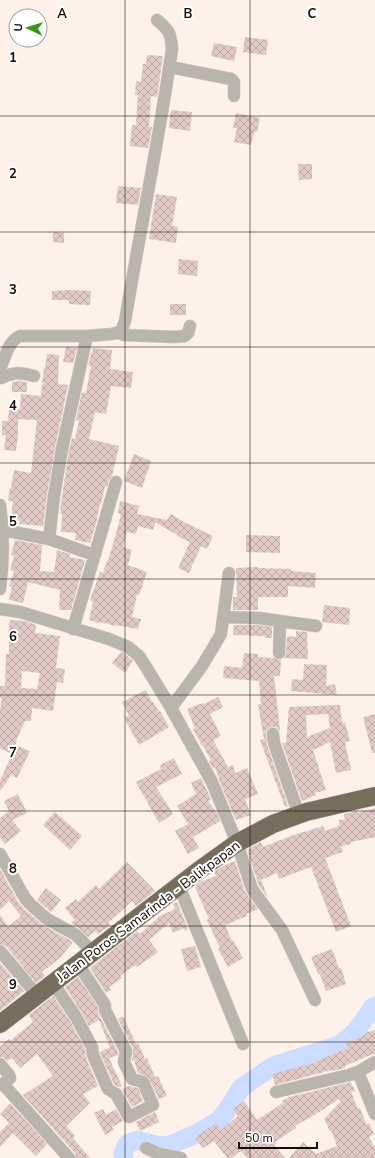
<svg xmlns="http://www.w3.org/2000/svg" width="375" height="1158" font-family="'Nunito Sans',sans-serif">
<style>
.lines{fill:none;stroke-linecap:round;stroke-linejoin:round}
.river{stroke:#ccdcfe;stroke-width:19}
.building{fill:url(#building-cross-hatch);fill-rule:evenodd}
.minor-casing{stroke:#d7ccc6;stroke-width:13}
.highway-casing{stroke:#d7ccc6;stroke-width:19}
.minor{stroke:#b9b5ad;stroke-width:12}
.highway{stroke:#776d5d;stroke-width:18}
.grid{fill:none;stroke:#120b08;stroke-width:1;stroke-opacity:0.55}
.labels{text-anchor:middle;stroke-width:4;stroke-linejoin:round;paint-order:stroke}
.street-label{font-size:14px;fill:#120b08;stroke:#fff}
.grid-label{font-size:13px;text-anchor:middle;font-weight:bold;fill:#120b08;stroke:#fff;stroke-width:4;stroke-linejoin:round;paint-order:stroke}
</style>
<defs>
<pattern id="building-cross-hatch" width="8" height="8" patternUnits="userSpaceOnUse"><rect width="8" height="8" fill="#e1cac5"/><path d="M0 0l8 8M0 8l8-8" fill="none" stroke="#c0aca8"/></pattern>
</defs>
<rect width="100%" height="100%" fill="#fdf1ea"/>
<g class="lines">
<path class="river" d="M124,1158L123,1154L127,1144L137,1140L159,1146L170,1145L196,1134L219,1120L225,1113L241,1088L273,1066L339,1045C355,1035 362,1023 372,1008L375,1006"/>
</g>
<path class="building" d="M245,37L268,40L266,55L243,52Z
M214,43L237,47L234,61L211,56Z
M147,55L163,56L157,97L151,96L149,127H152L148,148L130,146L132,125H136L138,95H135L136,81L141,82L143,64H146Z
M171,110L192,112L190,131L169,128Z
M236,113L260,118L257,132H254L251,145L234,142L237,128H233Z
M298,164H312V179L299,180Z
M118,186L141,188L138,205L116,203Z
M156,194L177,197L172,226L178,227L176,243L149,239Z
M53,232L64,233V243L53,242Z
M179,259L198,261L197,276L178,274Z
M70,290L91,291L90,305L69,304V300H52V291Z
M170,304H186V315H170Z
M66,347L77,348L73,363L63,362Z
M93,348L112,350L110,369L133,372L131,388L111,386L106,414L95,412L89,439L119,446L112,476L109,480L107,487L105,486L101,504L100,503L97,520L90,543L75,540L76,533L61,532L62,514H60L61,510H60L69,450L72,438L75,439L79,421L76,420L82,392L86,393L91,366L88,365Z
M47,354L59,355L58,384L68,385L55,448L47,495L43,526L19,524L20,521L11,520L13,501H8L10,488H11L14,470L31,473L37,420L18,419V435L16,451L4,450L6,435H2V421H8L9,408L20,409L21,394L41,396L44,368H45Z
M18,381L27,382V392H12V382Z
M134,454L151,461L142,488L124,481Z
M120,501L139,506L137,514L167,520L171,514L184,522L213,536L207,549L201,546L189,573L178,568L190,542L177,536V535L155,522L153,530L138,526L136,534L127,532L123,547L132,550L128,565L147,572L139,595L137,594L132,617L141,619L138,629L116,625V626L100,622L99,623L89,620L93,602L90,600L100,572L103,573L107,561H108L116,534L121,514L118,513Z
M246,535L280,536V553L246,552Z
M15,540L42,545L40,571L54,572L57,550L70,554L69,557L85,560L71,610H59L60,590L28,582L23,603L9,600L12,587L9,586L14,571L10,570L14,556L11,555Z
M258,567V568L291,569V571L316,573L315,588L288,586V597H258V610H233V597H237L236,568Z
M324,605L350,608L349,625L322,622Z
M10,620L25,621L36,625L35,633L60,636L56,668L65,669L63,683L57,682L53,711L32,708L31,721H25L16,741H17L15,745L30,751L17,778L11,775L1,790H0V781L12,754L0,748V710L2,698L0,697V686H5L6,654H9V635H8ZM22,671L40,673L37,689L21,688Z
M234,625H258L272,627V638H265V636L233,635Z
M296,631L307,632L308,659L284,658L286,653L287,636L296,637Z
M121,652L124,653L133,661L125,673L112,663Z
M244,653L258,654V657L274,658L278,660H281L280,676H274L280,731L276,727H272L266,731V735L267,745L288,806L285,807L260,740L264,739L258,704H261L259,681L223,678L224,666L242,668Z
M304,664L327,665L326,686L335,684L337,695L291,691L292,679L303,680Z
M146,690L152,702H153L159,712L160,711L169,727L139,745L124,718L129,715L122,702Z
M218,697L223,707L210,714L221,736L213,740L228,767L233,765L235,773L247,768L258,794L245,799L251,815L236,820L221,785L215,767L213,769L209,761L211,760L203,745L202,746L193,729L195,728L187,709L203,703L204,704Z
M340,705L342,723L345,722L350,741L345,742L351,770L336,773L330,742L313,750L326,790L315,793L316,795L302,801L282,743H286L289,707ZM328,714L330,728L307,737L306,715Z
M375,714V753H372L363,717Z
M174,758L182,774L156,787L173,814L159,823L136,782L161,769L160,765Z
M201,778L211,799L208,801L217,813L220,821L193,837L199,848L188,854L175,831L188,824L177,806L196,794L191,783Z
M18,794L27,813L12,820L21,831L5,844L0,837V818L9,811L4,801Z
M375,808V837L351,842V844L341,846L343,852L325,858L351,926L336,932L311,867L279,879L277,873L261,880L268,898L259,886L247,850L261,842L263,847L291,836L323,826L325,831L339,826V820L345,819L344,814L357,811V813Z
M55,812L82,836L70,850L43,825Z
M235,861L245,892L258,909L246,914L247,916L225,925L232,941L233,940L243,958L228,967L218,949L220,948L207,920L209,919L195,887L200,882L216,876L214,872L225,865Z
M127,862L155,891L136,906L132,901L108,923L110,925L98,934L95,931L88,937L80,929L71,923L75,920L65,908L76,899L78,902L96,885L99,889Z
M0,869L18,902L25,910L43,925L73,942L60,958L42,972L45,976L36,983L6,946L0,944V915L8,927L21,916L9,901L0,910Z
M46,888L61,900L51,912L37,900Z
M177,902L188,929L186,931L184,928L173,933L169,923L149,940L158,952L137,967L135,965L120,976L122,978L109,987L111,990L106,993L90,968L137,931L140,934L160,916L175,909L173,904Z
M195,946L201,967L187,971L181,949Z
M332,949L339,968H341L346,984L326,991L320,974H318L311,957Z
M0,963L24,991L0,1011Z
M78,977L98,1007V1013L118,1052V1055L109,1058L122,1086L119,1087L114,1084L100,1053V1052L110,1047L99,1020L89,1026L82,1013L65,987Z
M53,996L70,1021L85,1049L86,1058L98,1086L83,1094L90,1103L66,1126L75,1136L73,1138L90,1158H76L75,1153L23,1095L53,1076L37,1054L20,1068L12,1058L7,1061L3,1057H0V1046L9,1039L11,1040L33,1022L29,1015Z
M123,1016L136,1044L138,1043L145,1059L147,1058L155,1077L158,1076L167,1096L159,1099L148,1077L138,1073L134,1060L132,1061L133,1052V1048L118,1019Z
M375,1030V1053L345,1066V1068L332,1071V1070L275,1085L272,1074L317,1062V1061L348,1048L346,1044L365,1035V1033Z
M351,1082L355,1091L351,1092L358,1109L360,1108L366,1124L369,1123L374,1134L369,1137L375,1148V1158H289L303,1142L316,1154L337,1146L331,1130L330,1131L324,1119L341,1101L339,1099L316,1114L295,1126L296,1128L275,1142L276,1144L274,1145L285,1158H247L241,1151L232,1158H227L214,1141L203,1148L195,1138L216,1123L221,1130L238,1116L233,1109L244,1101L257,1120L283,1103L282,1101L289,1097Z
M129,1086L138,1088L143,1101L132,1107L122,1089Z
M10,1103L47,1144L36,1156L13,1133L0,1147V1132L9,1123L0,1114Z
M103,1109L106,1115L116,1109L123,1121L112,1127L114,1130L105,1135L94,1113Z
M155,1112L159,1122L140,1131L136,1122Z"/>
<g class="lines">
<defs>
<path id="minor" d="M170,67L231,79L234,82V96
M119,332L124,335L174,337L185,336L188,333L190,326
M0,369C5,358 8,341 20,336H87L112,334L119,332L122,329L125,321C140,231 159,140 172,49C171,33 169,30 157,20
M1,378C14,372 20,372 34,376
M0,505C4,535 4,559 0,589
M3,530L49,539L94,555
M49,539L54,496L62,449L87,336
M0,609L20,612L109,639L128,647L139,656L151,675L171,708L212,782L237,843L252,889L282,930L315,1000
M224,617L259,618L280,621L279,653
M280,621L316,626
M73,629L116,482
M171,708L202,666L221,634L229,573
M273,734L274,743L299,815
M0,854L25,898L30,904L47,919L76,935L93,952
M179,886L243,1044
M0,951L37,995
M53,983L76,1017L92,1047L93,1055L108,1089L116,1094L129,1117L153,1105L143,1082L132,1079L124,1062L126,1051L105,1010V1005L78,964
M0,1064L9,1075L10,1078L3,1084L69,1158
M358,1072L375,1062
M276,1092L349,1075L358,1072L375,1114
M146,1148L157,1153L181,1158"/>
<path id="highway" d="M0,1024L198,871L237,843L273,824L306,812L375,796"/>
</defs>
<use href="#minor" class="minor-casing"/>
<use href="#highway" class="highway-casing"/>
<use href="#minor" class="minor"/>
<use href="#highway" class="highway"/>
</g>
<path class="grid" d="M125,0V1158M250,0V1158M0,116H375M0,232H375M0,347H375M0,463H375M0,579H375M0,695H375M0,811H375M0,926H375M0,1042H375"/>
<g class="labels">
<g class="street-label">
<text transform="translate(148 911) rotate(-37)" y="5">Jalan Poros Samarinda - Balikpapan</text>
</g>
</g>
<g class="grid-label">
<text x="62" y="18">A</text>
<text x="188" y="18">B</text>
<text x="312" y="18">C</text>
<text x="13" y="62">1</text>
<text x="13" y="178">2</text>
<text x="13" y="294">3</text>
<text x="13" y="410">4</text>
<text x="13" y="526">5</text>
<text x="13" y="641">6</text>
<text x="13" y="757">7</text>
<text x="13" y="873">8</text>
<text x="13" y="989">9</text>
</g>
<g transform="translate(28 28) rotate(274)"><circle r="19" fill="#ffffff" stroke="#a09d9c"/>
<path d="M0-3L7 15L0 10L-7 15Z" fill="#379616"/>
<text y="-6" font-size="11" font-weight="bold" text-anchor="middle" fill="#120b08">U</text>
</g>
<path d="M239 1142v6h78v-6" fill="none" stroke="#120b08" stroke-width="2"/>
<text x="245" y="1142" font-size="12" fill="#120b08" stroke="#ffffff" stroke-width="3" paint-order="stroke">50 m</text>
</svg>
